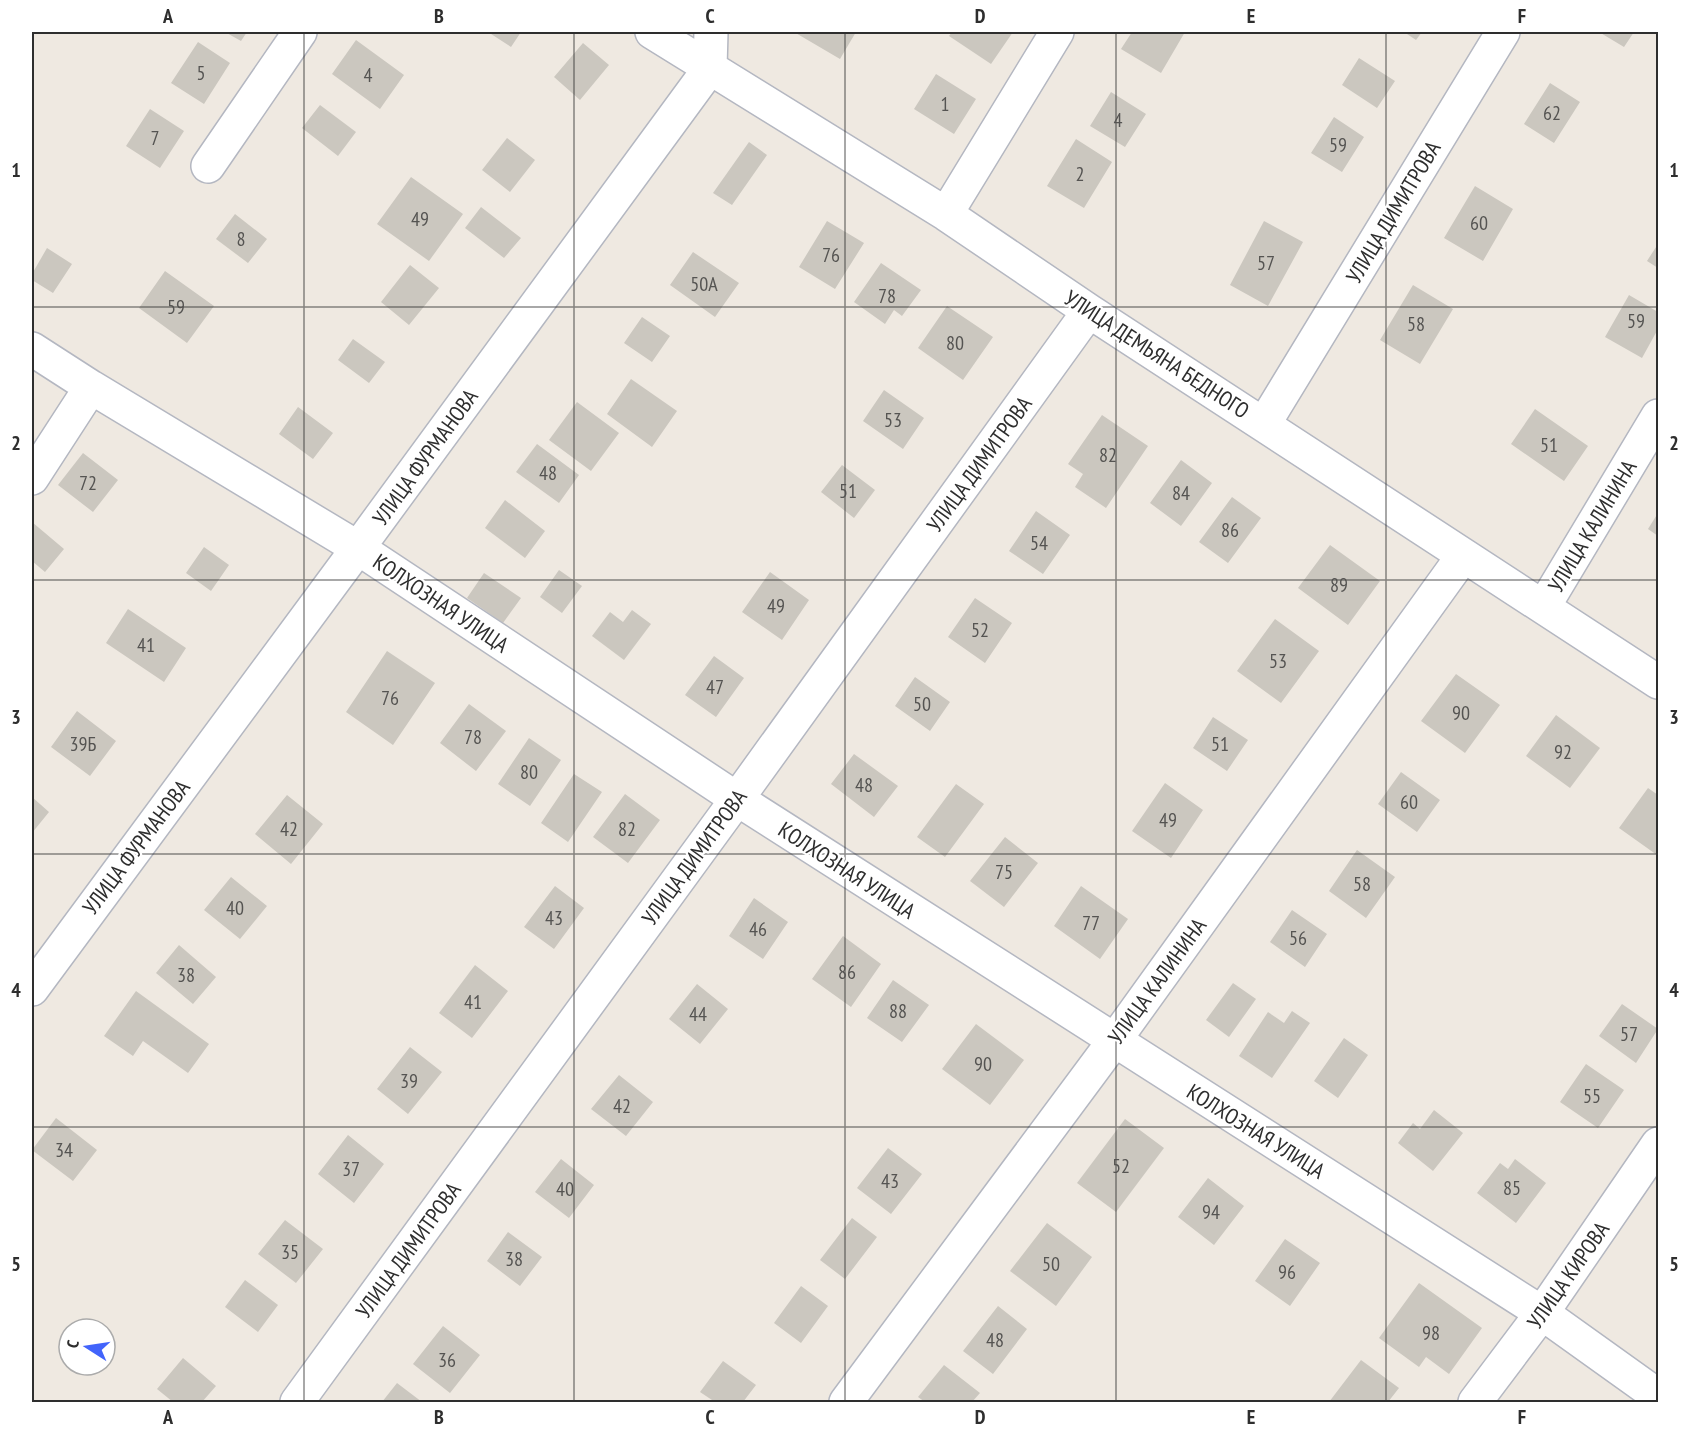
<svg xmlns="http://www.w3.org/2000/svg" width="1690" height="1434" font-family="'PT Sans Narrow',sans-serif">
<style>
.building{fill:#cbc7bf}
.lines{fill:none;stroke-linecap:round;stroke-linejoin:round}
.minor-casing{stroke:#b4b7c1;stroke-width:36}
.minor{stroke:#fff;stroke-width:33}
.grid{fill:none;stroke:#2e2e2e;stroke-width:1.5;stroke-opacity:0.55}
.labels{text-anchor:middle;stroke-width:4.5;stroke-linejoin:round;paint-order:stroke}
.number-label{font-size:20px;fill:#555452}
.street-label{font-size:22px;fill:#2e2e2e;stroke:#fff}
.neatline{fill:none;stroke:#2e2e2e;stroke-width:2}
.grid-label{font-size:20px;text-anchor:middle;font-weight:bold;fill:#2e2e2e}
</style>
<rect width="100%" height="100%" fill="#efe9e1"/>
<path class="building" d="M225,32H247L241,41Z
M488,32H521L511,47Z
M794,32H856L840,59Z
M952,32H1013L991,64L949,36Z
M1132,32H1185L1161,73L1121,49Z
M1404,32H1422L1416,40Z
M1599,32H1634L1624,47Z
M356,40L404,75L380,109L332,74Z
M198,42L230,63L204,104L171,83Z
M583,43L609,65L580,100L554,77Z
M1359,58L1395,81L1377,108L1342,85Z
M936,74L976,99L954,134L914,109Z
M1550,83L1580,102L1554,143L1524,124Z
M1111,92L1146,114L1125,147L1090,126Z
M320,105L356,132L338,156L302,128Z
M150,109L184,131L160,168L126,146Z
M1334,117L1364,137L1342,172L1311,153Z
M507,138L535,160L510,192L482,170Z
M1076,139L1112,162L1084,208L1047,186Z
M749,142L767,155L732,205L713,193Z
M411,177L463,214L429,261L377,224Z
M1475,186L1513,209L1483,261L1444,238Z
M481,207L521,238L504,258L465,228Z
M235,214L267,239L248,263L216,239Z
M827,221L864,243L835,289L799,267Z
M1264,221L1303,242L1268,306L1230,285Z
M1658,244V268L1647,261Z
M47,248L72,264L53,293L32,280V274Z
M693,252L739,283L715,317L670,285Z
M881,263L921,290L902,316L894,310L885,324L854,302Z
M410,265L439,288L409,325L381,302Z
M165,271L214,306L187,343L139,308Z
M1413,285L1453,309L1420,364L1380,340Z
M1629,295L1658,312V329L1642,358L1605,337Z
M947,306L993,337L963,380L918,348Z
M642,317L670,336L652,362L624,343Z
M353,339L385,362L369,383L338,360Z
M631,379L677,411L652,447L607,414Z
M884,390L924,418L903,449L863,421Z
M577,402L619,433L591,471L549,440Z
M298,407L333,433L313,459L279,434Z
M1535,409L1588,446L1564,481L1511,444Z
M1102,415L1148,446L1106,508L1075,487L1083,474L1068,464Z
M537,444L579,475L559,503L516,472Z
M83,453L118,480L93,512L58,485Z
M1181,460L1212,483L1181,526L1150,503Z
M842,465L875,490L854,518L821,492Z
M1232,497L1261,518L1228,563L1199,542Z
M505,500L545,531L525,558L485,528Z
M1036,511L1070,535L1043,574L1009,551Z
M1658,513V536L1648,529Z
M32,522L64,549L45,572L32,561Z
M1330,545L1380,581L1348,625L1298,588Z
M204,547L229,565L211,591L186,573Z
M559,570L582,586L562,613L540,597Z
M770,572L809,600L782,640L742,612Z
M484,573L521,598L503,623L467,598Z
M975,598L1012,623L985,663L948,637Z
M128,609L186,648L164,682L106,643Z
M632,610L651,624L624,660L592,636L610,612L623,622Z
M1275,619L1319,651L1281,703L1237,671Z
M387,651L435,683L393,745L346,712Z
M714,656L744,678L716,717L685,695Z
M1456,674L1500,705L1465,753L1421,721Z
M915,677L950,702L930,731L895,706Z
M469,704L506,731L476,771L440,743Z
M77,711L116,741L90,776L51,747Z
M1556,715L1600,748L1570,788L1526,756Z
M1213,717L1248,740L1227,771L1193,748Z
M529,738L561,760L530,806L498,784Z
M854,754L898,786L874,817L831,784Z
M1401,772L1440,800L1417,832L1378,804Z
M574,774L602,792L568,842L541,823Z
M1165,783L1203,810L1171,858L1132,831Z
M956,784L984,804L945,857L917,837Z
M1648,788L1658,795V852L1657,855L1619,828Z
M625,794L660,820L628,863L593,837Z
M287,795L323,824L291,864L255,834Z
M32,797L49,812L32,833Z
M1005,837L1038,863L1004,907L970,881Z
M1357,850L1395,877L1366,918L1329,891Z
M231,877L267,906L240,939L204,910Z
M555,886L584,908L554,949L524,927Z
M1081,886L1128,919L1100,959L1054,926Z
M754,898L788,922L763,959L729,936Z
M1292,910L1327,934L1305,967L1270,942Z
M843,936L881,964L851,1007L812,979Z
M179,945L216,977L193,1004L156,973Z
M475,965L508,991L472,1038L439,1013Z
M893,980L929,1005L902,1042L867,1018Z
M1233,983L1256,999L1229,1037L1206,1020Z
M697,984L728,1009L700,1044L669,1019Z
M136,991L209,1044L188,1073L143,1041L133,1056L104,1036Z
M1622,1004L1658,1029L1636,1063L1599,1036Z
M1292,1011L1310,1023L1272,1078L1239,1056L1268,1012L1284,1023Z
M976,1024L1024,1060L990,1105L942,1069Z
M1344,1038L1368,1055L1338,1098L1314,1081Z
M410,1047L442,1072L408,1114L377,1089Z
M1586,1064L1624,1090L1598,1128L1560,1102Z
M619,1075L653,1102L626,1136L591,1109Z
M1434,1110L1463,1133L1433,1171L1398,1143L1413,1123L1420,1129Z
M56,1118L97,1150L73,1181L32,1150Z
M1125,1119L1164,1148L1116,1212L1077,1183Z
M348,1135L384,1164L354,1203L318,1174Z
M888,1148L922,1174L891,1214L857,1188Z
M561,1159L594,1185L569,1218L535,1192Z
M1515,1159L1546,1183L1516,1223L1477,1193L1500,1163L1508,1169Z
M1208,1178L1244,1206L1214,1245L1178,1217Z
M852,1218L877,1237L845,1279L820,1260Z
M285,1220L323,1249L296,1283L258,1254Z
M1047,1223L1092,1257L1056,1306L1010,1271Z
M508,1232L542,1257L520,1286L487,1261Z
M1285,1239L1320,1263L1290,1306L1255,1281Z
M245,1280L278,1305L258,1332L225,1307Z
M1419,1283L1482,1328L1449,1374L1426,1357L1419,1367L1379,1338Z
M801,1286L828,1306L801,1343L774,1323Z
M998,1306L1027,1329L993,1374L963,1351Z
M443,1326L480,1355L450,1393L413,1364Z
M183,1358L216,1386L202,1402H173L157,1389Z
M1361,1360L1399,1388L1388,1402H1329Z
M723,1361L756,1385L743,1402H715L700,1392Z
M944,1365L980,1393L972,1402H925L918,1397Z
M397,1383L422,1402H382Z"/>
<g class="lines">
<defs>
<path id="minor" d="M652,32L946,214L1089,311L1658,682
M208,166L300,32
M946,214L1057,32
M32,349L91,387L358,548L737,799L1542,1313L1658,1396
M1264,424L1503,32
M32,478L91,387
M1544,606L1658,416
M32,989L358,548L710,68L711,32
M297,1402L737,799L1089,311
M846,1402L1114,1041L1463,556
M1475,1402L1542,1313L1658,1144"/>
</defs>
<use href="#minor" class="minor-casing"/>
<use href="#minor" class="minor"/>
</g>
<path class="grid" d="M304,32V1402M574,32V1402M845,32V1402M1116,32V1402M1386,32V1402M32,307H1658M32,580H1658M32,854H1658M32,1127H1658"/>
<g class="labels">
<g class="number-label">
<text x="201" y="80">5</text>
<text x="368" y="82">4</text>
<text x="945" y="111">1</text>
<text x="1552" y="120">62</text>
<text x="1118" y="127">4</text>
<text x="155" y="145">7</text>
<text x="1338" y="152">59</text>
<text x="1080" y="181">2</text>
<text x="420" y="226">49</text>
<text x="1479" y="230">60</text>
<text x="241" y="246">8</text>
<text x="831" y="262">76</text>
<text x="1266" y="270">57</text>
<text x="704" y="291">50А</text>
<text x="887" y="303">78</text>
<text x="176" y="314">59</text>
<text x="1636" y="328">59</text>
<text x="1416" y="331">58</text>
<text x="955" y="350">80</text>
<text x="893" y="427">53</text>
<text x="1549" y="452">51</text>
<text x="1108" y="462">82</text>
<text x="548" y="480">48</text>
<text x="88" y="490">72</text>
<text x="848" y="498">51</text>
<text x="1181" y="500">84</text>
<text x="1230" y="537">86</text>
<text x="1039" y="550">54</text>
<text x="1339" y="592">89</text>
<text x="776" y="613">49</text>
<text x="980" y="637">52</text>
<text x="146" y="652">41</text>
<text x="1278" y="668">53</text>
<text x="715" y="694">47</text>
<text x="390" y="705">76</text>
<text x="922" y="711">50</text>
<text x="1461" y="720">90</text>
<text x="473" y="744">78</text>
<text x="83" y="751">39Б</text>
<text x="1220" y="751">51</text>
<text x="1563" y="759">92</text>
<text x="529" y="779">80</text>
<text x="864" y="792">48</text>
<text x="1409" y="809">60</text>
<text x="1168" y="827">49</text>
<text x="289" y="836">42</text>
<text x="627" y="836">82</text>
<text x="1004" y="879">75</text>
<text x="1362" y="891">58</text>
<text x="235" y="915">40</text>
<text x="554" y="925">43</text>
<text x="1091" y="930">77</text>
<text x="758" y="936">46</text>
<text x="1298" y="945">56</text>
<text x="847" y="979">86</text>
<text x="186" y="982">38</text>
<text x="473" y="1009">41</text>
<text x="898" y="1018">88</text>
<text x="698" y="1021">44</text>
<text x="1629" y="1041">57</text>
<text x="983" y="1071">90</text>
<text x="409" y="1088">39</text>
<text x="1592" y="1103">55</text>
<text x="622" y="1113">42</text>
<text x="64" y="1157">34</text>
<text x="1121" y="1173">52</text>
<text x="351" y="1176">37</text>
<text x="890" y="1188">43</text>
<text x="1512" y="1195">85</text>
<text x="565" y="1196">40</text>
<text x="1211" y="1219">94</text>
<text x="290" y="1259">35</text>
<text x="514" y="1266">38</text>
<text x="1051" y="1271">50</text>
<text x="1287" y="1279">96</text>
<text x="1431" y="1340">98</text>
<text x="995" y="1347">48</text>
<text x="447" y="1367">36</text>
</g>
<g class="street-label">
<text transform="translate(1393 212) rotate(-59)" y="8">УЛИЦА ДИМИТРОВА</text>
<text transform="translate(1157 354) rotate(33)" y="8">УЛИЦА ДЕМЬЯНА БЕДНОГО</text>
<text transform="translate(425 457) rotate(-54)" y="8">УЛИЦА ФУРМАНОВА</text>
<text transform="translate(979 464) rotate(-54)" y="8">УЛИЦА ДИМИТРОВА</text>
<text transform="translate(1592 526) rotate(-59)" y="8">УЛИЦА КАЛИНИНА</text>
<text transform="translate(441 603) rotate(34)" y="8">КОЛХОЗНАЯ УЛИЦА</text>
<text transform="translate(136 847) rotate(-53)" y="8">УЛИЦА ФУРМАНОВА</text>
<text transform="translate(694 857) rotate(-54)" y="8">УЛИЦА ДИМИТРОВА</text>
<text transform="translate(847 870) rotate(33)" y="8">КОЛХОЗНАЯ УЛИЦА</text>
<text transform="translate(1157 981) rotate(-54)" y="8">УЛИЦА КАЛИНИНА</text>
<text transform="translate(1256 1131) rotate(32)" y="8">КОЛХОЗНАЯ УЛИЦА</text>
<text transform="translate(408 1250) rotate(-54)" y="8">УЛИЦА ДИМИТРОВА</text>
<text transform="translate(1568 1275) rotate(-55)" y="8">УЛИЦА КИРОВА</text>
</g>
</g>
<rect width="1690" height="1434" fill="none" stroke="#ffffff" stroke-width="66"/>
<g transform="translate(87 1347) rotate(282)"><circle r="28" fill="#ffffff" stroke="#ababab" stroke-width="1.5"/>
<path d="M0-4.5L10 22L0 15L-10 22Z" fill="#4264fb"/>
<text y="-9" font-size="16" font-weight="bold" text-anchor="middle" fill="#2e2e2e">С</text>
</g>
<rect x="33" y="33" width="1624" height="1368" class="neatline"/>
<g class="grid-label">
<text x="168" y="23">A</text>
<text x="439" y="23">B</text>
<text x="710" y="23">C</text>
<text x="980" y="23">D</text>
<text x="1251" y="23">E</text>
<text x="1522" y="23">F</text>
<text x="16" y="177">1</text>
<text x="1674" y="177">1</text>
<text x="16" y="450">2</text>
<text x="1674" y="450">2</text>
<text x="16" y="724">3</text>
<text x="1674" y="724">3</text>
<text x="16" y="997">4</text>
<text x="1674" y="997">4</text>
<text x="16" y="1271">5</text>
<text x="1674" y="1271">5</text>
<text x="168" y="1424">A</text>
<text x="439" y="1424">B</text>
<text x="710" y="1424">C</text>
<text x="980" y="1424">D</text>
<text x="1251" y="1424">E</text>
<text x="1522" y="1424">F</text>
</g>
</svg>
